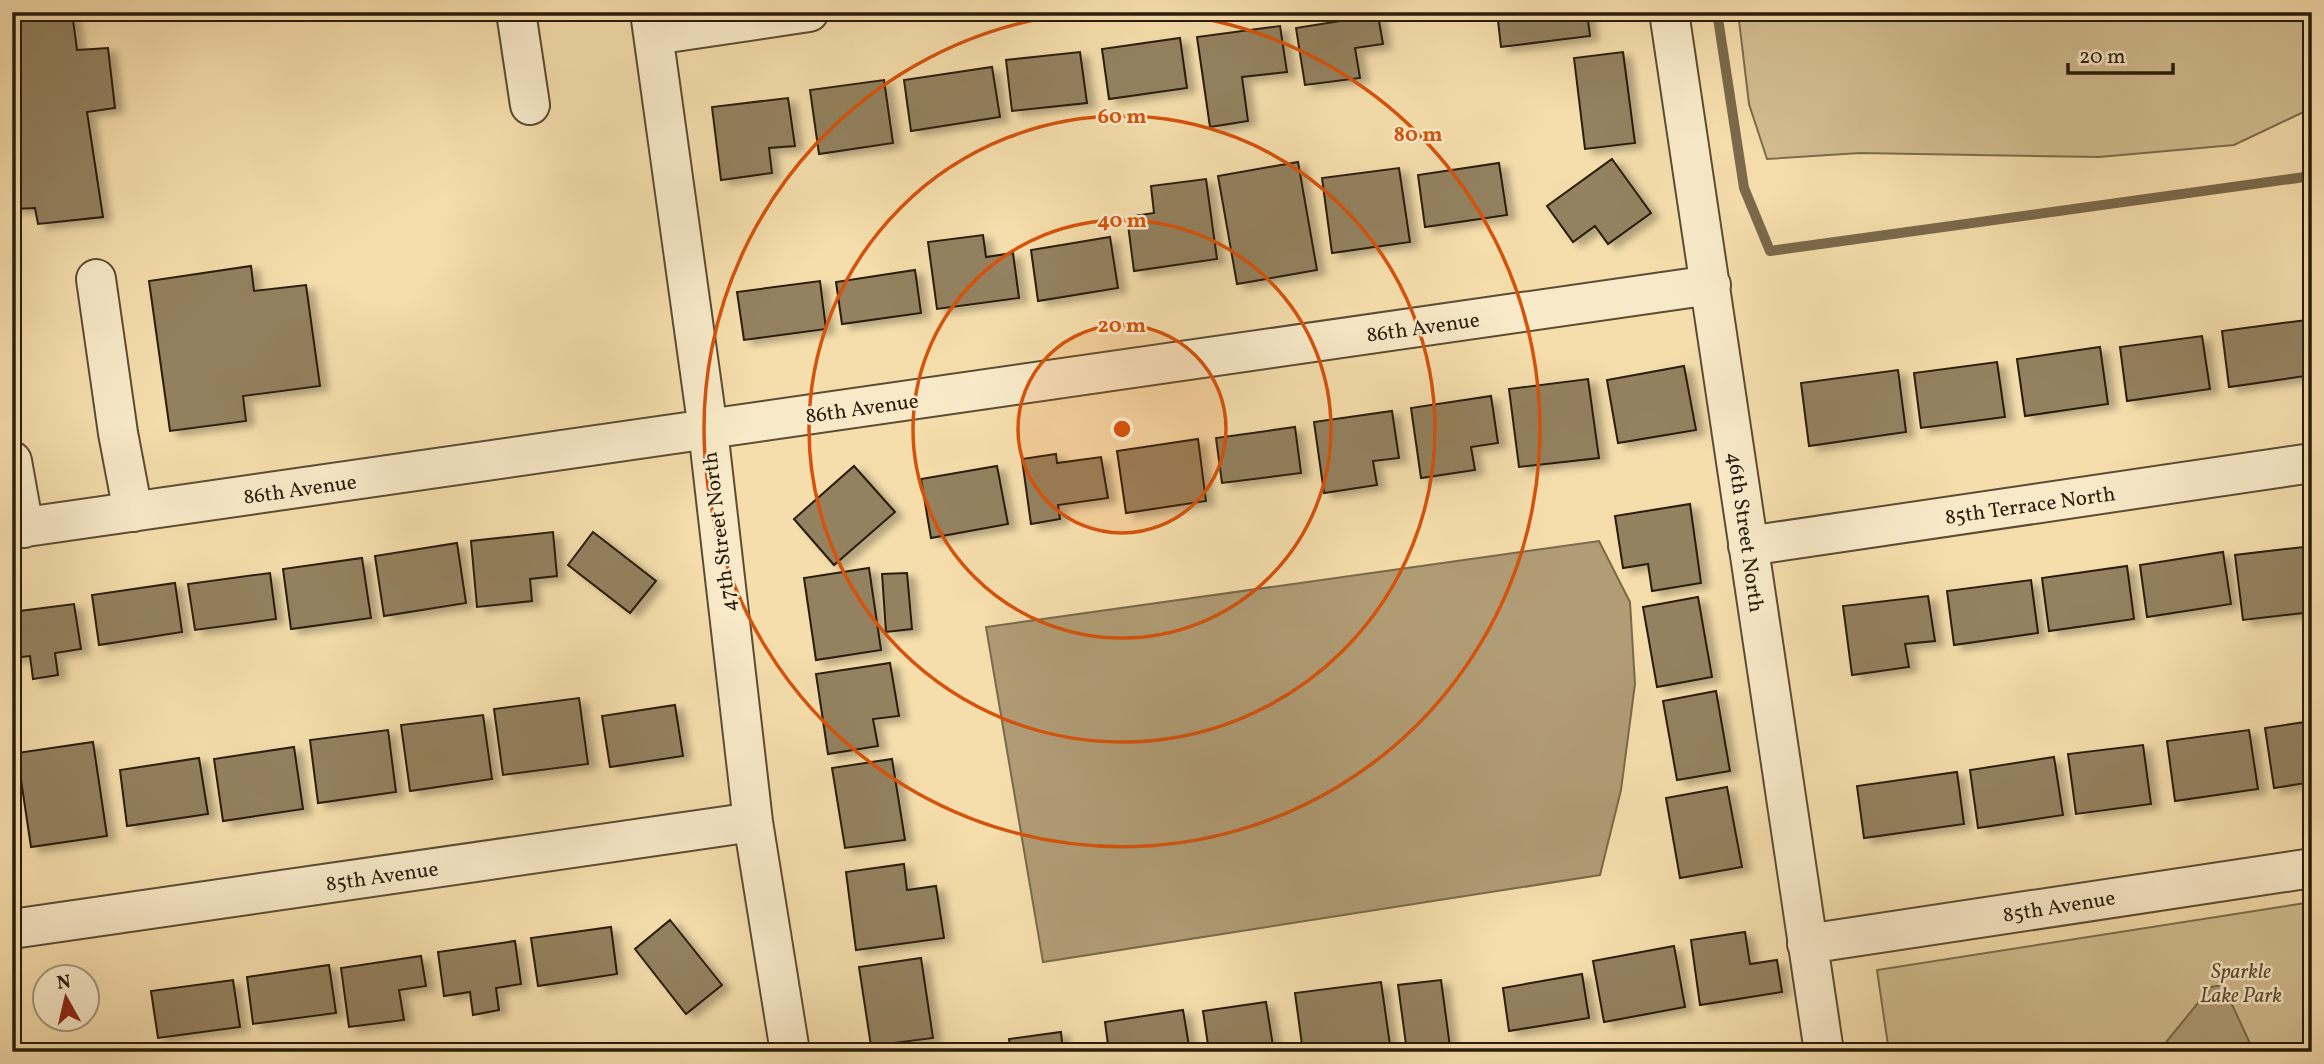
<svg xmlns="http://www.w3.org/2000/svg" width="2324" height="1064" font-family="Vollkorn,serif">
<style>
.green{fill:#d2bd91;stroke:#7e6c4e;stroke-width:2}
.water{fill:#b09c75;stroke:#7a694b;stroke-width:2}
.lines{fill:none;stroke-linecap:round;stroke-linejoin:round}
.stream{stroke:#7a694b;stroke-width:10}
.building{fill:#93815f;stroke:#291c0b;stroke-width:2;filter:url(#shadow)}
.minor-casing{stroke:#5c4c33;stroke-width:42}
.minor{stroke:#f8eac9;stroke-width:38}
.ring{fill:none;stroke:#d5530c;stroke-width:3.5}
.labels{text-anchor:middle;stroke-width:5;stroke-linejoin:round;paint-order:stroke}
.street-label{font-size:21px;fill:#291c0b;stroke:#f8eac9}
.park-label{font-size:21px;font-style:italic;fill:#5c4c33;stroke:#f8eac9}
.centre{fill:#d5530c;stroke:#f8eac9;stroke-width:3.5}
.ring-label{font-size:21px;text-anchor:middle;font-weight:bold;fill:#d5530c;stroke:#f8eac9;stroke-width:5;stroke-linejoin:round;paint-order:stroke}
</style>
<defs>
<filter id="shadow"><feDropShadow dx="8" dy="4.5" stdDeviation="3.5" flood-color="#0004"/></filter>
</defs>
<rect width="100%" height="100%" fill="#f5deac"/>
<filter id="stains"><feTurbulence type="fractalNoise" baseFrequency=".00286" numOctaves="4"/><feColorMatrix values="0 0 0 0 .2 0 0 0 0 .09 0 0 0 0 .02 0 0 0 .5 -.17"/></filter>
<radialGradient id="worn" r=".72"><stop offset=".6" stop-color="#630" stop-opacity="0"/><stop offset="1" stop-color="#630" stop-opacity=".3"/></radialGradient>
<path class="green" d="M1738,12H2312V108L2234,145L2099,157L1860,153L1767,159L1749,104Z
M2312,902V1052H1889L1877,970Z"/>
<path class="water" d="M1599,541L1630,602L1635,684L1621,790L1600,875L1043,962L986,627Z
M2223,985L2254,1052H2158L2211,987Z"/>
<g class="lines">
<path class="stream" d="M1717,12L1744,188L1770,251L2312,176"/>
</g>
<path class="building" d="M12,12H72L77,50L108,48L115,108L87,112L103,217L38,224L35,208L14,209Z
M1497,12H1587L1590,36L1501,47Z
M1378,15L1383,44L1355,48L1360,78L1305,85L1296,28Z
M1280,26L1287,72L1242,77L1248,121L1210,127L1197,37Z
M1180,38L1187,88L1109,99L1102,49Z
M1080,52L1087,103L1012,111L1006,60Z
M1623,52L1635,143L1585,149L1574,58Z
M992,67L1000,117L911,131L904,80Z
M884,80L893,143L819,154L810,90Z
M788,98L795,146L769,148L772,173L721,180L712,107Z
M1612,159L1651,213L1608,244L1595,226L1573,242L1547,206Z
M1298,162L1317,270L1237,284L1218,176Z
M1499,163L1507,215L1425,227L1418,175Z
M1399,168L1410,242L1332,253L1322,178Z
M1206,179L1217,259L1134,271L1127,217L1154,213L1151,186Z
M983,235L986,257L1013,253L1019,298L937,309L928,242Z
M1110,237L1118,288L1038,301L1031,250Z
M251,266L254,291L306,285L320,386L243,396L246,421L170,431L149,281Z
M915,270L921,313L842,324L836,282Z
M820,281L826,329L744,340L737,292Z
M2306,320L2312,375L2229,387L2222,331Z
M2202,336L2210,389L2127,401L2120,347Z
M2100,347L2108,404L2025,416L2017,359Z
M1997,362L2005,417L1921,428L1914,373Z
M1684,366L1696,430L1618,443L1607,380Z
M1898,370L1906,432L1809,446L1801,383Z
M1588,379L1599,458L1519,467L1509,389Z
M1491,396L1498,443L1471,447L1475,470L1421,478L1411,408Z
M1392,411L1399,458L1373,461L1377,485L1324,493L1314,422Z
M1295,427L1301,473L1222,483L1216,438Z
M1198,439L1206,501L1126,513L1117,451Z
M1056,454L1057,463L1101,457L1108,498L1058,505L1060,519L1031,524L1022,459Z
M854,466L895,512L834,565L794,519Z
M997,466L1008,524L931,538L921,479Z
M1690,504L1701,583L1652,591L1648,564L1623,568L1615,516Z
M553,532L557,576L530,579L532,601L477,607L471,541Z
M593,532L656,581L630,613L568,565Z
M457,543L466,603L384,616L375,556Z
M2312,546V612L2243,620L2235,555Z
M2223,552L2231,604L2147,617L2140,565Z
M362,558L371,618L291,629L283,569Z
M2127,566L2134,619L2049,631L2042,578Z
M869,568L881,650L816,660L804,578Z
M270,573L276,619L195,630L188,584Z
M907,573L912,629L886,632L882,574Z
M2031,580L2038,633L1954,645L1947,591Z
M175,583L182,632L99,645L92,595Z
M1928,596L1935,641L1905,644L1909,667L1852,675L1843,606Z
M1698,597L1712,677L1657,687L1643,607Z
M74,604L81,649L55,653L58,675L33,679L30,656L12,658V612Z
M890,663L899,716L873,719L878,746L828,754L816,674Z
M1716,691L1730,771L1677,780L1663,701Z
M579,698L588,764L503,775L494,709Z
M675,705L683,756L610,767L602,716Z
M483,715L492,779L410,791L401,725Z
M2312,721V782L2274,788L2265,728Z
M388,730L396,792L318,803L310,740Z
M2249,730L2258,789L2175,801L2167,741Z
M93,742L107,836L31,847L17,753Z
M2143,745L2151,804L2076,814L2068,754Z
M294,747L303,809L223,821L214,759Z
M2054,757L2063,815L1978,828L1970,770Z
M199,758L208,814L127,826L120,770Z
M892,759L905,840L845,848L832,768Z
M1957,772L1964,824L1864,838L1857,786Z
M1727,787L1742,867L1680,878L1666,798Z
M904,864L907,890L936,886L944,938L856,950L846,872Z
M670,920L722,985L686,1014L635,949Z
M611,927L617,974L538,986L531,938Z
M1745,932L1750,964L1777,960L1782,992L1700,1005L1691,940Z
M515,941L521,984L496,988L499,1010L473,1015L470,992L444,996L438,952Z
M1674,946L1685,1007L1604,1022L1593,961Z
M421,956L426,986L399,990L404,1020L349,1027L341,968Z
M921,958L933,1038L871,1046L859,967Z
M329,965L336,1013L253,1024L247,977Z
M1582,974L1589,1018L1509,1031L1503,988Z
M233,980L240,1027L158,1038L151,991Z
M1441,980L1450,1047L1407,1052L1398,985Z
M1381,982L1391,1052H1303L1295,993Z
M1266,1002L1274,1052H1209L1203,1011Z
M1183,1010L1190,1052H1109L1105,1022Z
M1061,1032L1063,1052H1011L1009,1039Z"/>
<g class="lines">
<defs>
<path id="minor" d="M516,12L530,105
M650,12L708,430L753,822L790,1052
M1669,12L1824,1052
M654,35L809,12
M96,279L118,433L133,512
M12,461L24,528
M12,529L1711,285
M1748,546L2312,463
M12,929L753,822
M1807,944L2312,868"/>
</defs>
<use href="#minor" class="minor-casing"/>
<use href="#minor" class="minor"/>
</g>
<circle cx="1122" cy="429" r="104" fill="#d5530c" fill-opacity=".12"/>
<g class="ring">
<circle cx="1122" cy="429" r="104"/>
<circle cx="1122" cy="429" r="209"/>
<circle cx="1122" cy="429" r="313"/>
<path d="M1155 12A418 418 0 1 1 1089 12"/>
</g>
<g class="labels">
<g class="street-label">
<text transform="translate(1423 327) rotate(-8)" y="7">86th Avenue</text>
<text transform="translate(862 408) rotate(-8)" y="7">86th Avenue</text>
<text transform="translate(300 489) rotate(-8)" y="7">86th Avenue</text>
<text transform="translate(2030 505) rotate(-8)" y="7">85th Terrace North</text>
<text transform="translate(719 532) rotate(-97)" y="7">47th Street North</text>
<text transform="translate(1746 532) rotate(82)" y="7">46th Street North</text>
<text transform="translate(382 876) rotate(-8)" y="7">85th Avenue</text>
<text transform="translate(2059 906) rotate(-9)" y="7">85th Avenue</text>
</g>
<g class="park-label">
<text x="2241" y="978">Sparkle<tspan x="2241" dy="24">Lake Park</tspan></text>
</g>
</g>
<circle cx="1122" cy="429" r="10" class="centre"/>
<g class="ring-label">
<text x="1122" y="123">60 m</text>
<text x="1418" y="141">80 m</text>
<text x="1122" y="227">40 m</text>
<text x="1122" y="332">20 m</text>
</g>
<rect width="2324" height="1064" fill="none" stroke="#f5deac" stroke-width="42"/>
<rect x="14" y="14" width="2296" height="1036" fill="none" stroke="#291c0b" stroke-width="3.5"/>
<rect x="21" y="21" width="2282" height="1022" fill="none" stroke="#291c0b" stroke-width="2"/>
<g transform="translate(66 998) rotate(352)"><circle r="33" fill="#f8eac9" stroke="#a5987d" stroke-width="2"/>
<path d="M0-5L12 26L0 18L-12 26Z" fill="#8f2418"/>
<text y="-10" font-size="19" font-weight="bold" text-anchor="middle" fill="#291c0b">N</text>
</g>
<path d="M2068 63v10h105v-10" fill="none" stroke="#291c0b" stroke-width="3.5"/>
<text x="2079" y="63" font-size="21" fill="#291c0b" stroke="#f8eac9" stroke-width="5" paint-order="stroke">20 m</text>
<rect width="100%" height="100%" filter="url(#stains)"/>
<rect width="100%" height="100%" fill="url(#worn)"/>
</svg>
